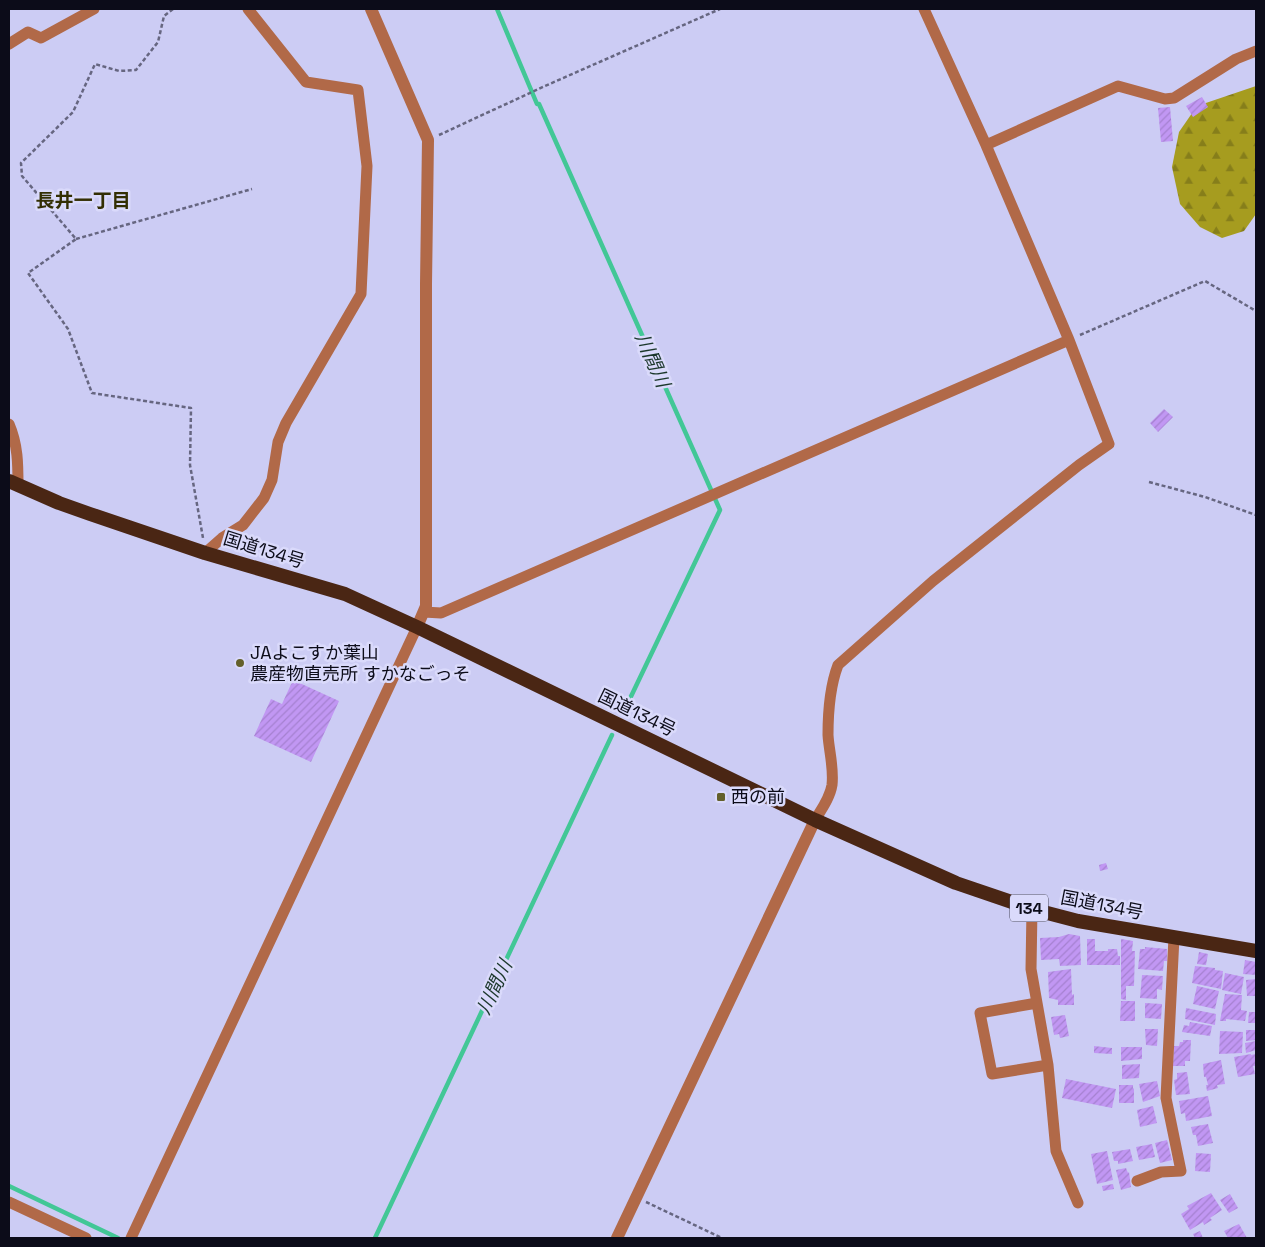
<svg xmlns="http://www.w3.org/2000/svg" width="1265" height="1247" font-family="'Space Grotesk','Noto Sans JP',sans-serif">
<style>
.forest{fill:url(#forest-firs)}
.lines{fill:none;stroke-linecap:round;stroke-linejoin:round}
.stream{stroke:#42c796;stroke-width:4.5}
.building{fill:url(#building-hatch)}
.path{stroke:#666680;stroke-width:2.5;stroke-dasharray:4 2.5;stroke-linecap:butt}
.minor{stroke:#b16948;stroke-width:11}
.tertiary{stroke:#b16948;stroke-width:12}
.trunk{stroke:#4a2614;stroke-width:14}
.poi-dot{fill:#635f2b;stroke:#dadafb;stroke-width:2}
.labels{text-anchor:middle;stroke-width:5;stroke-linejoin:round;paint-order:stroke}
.shield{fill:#dadafb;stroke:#4a4a5d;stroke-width:1}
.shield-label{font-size:16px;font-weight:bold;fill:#0c0c19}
.street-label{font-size:18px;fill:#0c0c19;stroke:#dadafb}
.poi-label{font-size:18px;fill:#0c0c19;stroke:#dadafb;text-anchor:start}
.neighbourhood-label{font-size:19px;font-weight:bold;fill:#332f04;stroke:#dadafb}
.water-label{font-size:19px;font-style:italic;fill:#1b372b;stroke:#dadafb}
</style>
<defs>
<pattern id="forest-firs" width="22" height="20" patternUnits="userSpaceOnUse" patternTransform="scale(1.25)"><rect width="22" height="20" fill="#a69c1f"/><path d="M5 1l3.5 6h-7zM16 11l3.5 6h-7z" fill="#867e1a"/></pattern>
<pattern id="building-hatch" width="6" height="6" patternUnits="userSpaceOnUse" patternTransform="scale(1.25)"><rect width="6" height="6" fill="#c197f3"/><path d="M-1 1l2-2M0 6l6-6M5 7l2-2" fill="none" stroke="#a581d0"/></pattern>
</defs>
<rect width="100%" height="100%" fill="#ccccf4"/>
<path class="forest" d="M1256,86V214L1244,231L1222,238L1200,227L1180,204L1172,167L1179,132L1197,106Z"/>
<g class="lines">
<path class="stream" d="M497,9L537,104H539L720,510L625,709
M9,1186L118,1238
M375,1238L612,735"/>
</g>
<path class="building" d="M1202,97L1208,107L1193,117L1186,106Z
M1170,107L1173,141L1161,142L1158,108Z
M1164,409L1173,417L1158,432L1150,423Z
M293,680L339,701L311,762L254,736L271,699L282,704Z
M1106,863L1108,869L1100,871L1099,865Z
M1069,934L1080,936L1081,965L1060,966L1059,959L1041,960L1040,938L1059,937Z
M1087,939H1095V951H1108V949H1117L1118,956H1120V965H1087Z
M1121,939L1133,941L1132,951H1135L1134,986H1126V1000L1121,999Z
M1145,947L1167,949V961H1164L1163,971L1138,969L1140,949H1145Z
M1199,952L1208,954L1206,965L1197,964Z
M1245,960L1256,962V975L1243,974Z
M1195,966L1215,968V970L1223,971L1221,989L1192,983Z
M1071,969L1072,995L1074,994V1005H1058V1000L1049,998L1048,972Z
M1225,973L1244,977L1241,994L1222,990Z
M1142,975L1163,976L1162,990L1157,989V999L1140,998Z
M1256,979V996H1247L1246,980Z
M1197,986L1219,991L1215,1009L1193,1004Z
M1225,994L1242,995L1241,1010L1247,1011L1245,1021L1226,1019V1021H1220Z
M1121,1001H1135V1021H1120Z
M1145,1003L1162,1004L1161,1019L1145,1018Z
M1186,1008L1216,1014L1215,1025L1185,1019Z
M1249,1012H1256V1023H1248Z
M1065,1015L1069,1036L1060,1038L1059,1034L1054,1035L1051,1017Z
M1190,1022L1212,1026L1210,1036L1182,1032L1184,1025L1189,1026Z
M1145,1029H1158L1157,1046L1146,1045Z
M1246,1030H1256V1040L1246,1041Z
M1220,1031L1243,1032L1242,1053L1219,1054Z
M1183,1040H1191L1190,1061H1185V1066H1173L1174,1046H1179L1180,1042H1183Z
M1256,1041V1050L1246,1053L1245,1043Z
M1094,1046L1112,1048V1054L1094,1053Z
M1121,1047H1142V1059L1121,1061Z
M1251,1054V1055L1256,1054V1066H1253L1255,1074L1238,1077L1234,1057Z
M1221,1060L1225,1084L1217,1085L1218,1088L1207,1091L1206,1085H1208L1206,1077H1204L1203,1064Z
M1140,1064L1139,1078L1122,1079V1065Z
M1187,1072L1190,1094L1176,1095L1174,1080L1177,1079V1073Z
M1066,1079L1116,1089L1112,1108L1062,1098Z
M1157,1081L1160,1096L1143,1102L1139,1084Z
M1119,1085H1133V1089L1134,1088V1103H1119Z
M1208,1096L1212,1116L1186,1121L1185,1113L1181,1114L1179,1101Z
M1153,1106L1157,1123L1140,1127L1137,1110Z
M1208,1124L1213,1143L1198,1146L1196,1135H1193L1191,1127Z
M1167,1140L1172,1160L1160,1163L1155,1143Z
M1152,1144L1155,1157L1139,1160L1136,1147Z
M1130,1149L1133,1161L1118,1164V1161H1114L1112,1152Z
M1107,1151L1113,1180L1097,1184L1091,1154Z
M1196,1153L1211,1154L1210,1172L1195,1171Z
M1126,1168L1128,1173L1129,1172L1131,1187L1121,1190L1116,1170Z
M1113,1184L1114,1189L1103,1191L1102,1186Z
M1211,1193L1222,1210L1210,1218L1212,1220L1204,1225L1203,1222L1190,1230L1181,1214L1189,1209L1187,1206Z
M1230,1194L1238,1208L1229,1213L1220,1200Z
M1239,1224L1247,1238H1228L1224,1231Z
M1200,1231L1203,1238H1195L1193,1234Z"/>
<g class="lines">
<path class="path" d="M173,9L164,16L158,42L136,70L119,71L95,64L73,112L21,163L22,176L76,239L28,273L68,329L92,393L191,408L190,465L203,538
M439,135L545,86L720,9
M76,239L252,189
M1080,335L1205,281L1256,311
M1149,482L1205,497L1256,515
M646,1202L722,1238"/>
<path class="minor" d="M9,44L28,32L41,38L94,9
M986,145L1118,86L1165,99L1174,98L1236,59L1256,51
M9,424C18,445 18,464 18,486
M205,553L222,538L243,525L264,498L272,480L278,442L286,423L361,294L367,166L358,90L306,82L248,9
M424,612L441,613L1069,340
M815,820C821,810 830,798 832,785C834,768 829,751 828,735C828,712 830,686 838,665L933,581L1079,465L1109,444L1069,340L986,145L924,9
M1032,909L1031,969L1048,1065L1056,1151L1078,1203
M1037,1003L980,1013L992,1074L1048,1065
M1137,1181L1161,1172L1181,1171L1166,1098L1174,937
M9,1202L86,1238
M131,1238L417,627"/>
<path class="tertiary" d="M371,9L428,140L426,284V606L417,627
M617,1238L815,820"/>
<path class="trunk" d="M9,481L59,503L90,514L205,553L345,594L417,627L815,820L956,883L1032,909L1078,921L1256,951"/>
</g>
<g class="poi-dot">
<circle cx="240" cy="663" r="5"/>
<rect x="716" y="792" width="10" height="10" rx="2.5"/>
</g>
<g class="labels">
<rect class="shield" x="1010" y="894.5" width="38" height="27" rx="4"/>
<g class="shield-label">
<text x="1029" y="914">134</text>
</g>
<g class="street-label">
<text transform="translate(264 550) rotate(17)" y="6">国道134号</text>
<text transform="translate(637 713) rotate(26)" y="6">国道134号</text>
<text transform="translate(1102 905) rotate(11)" y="6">国道134号</text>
</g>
<g class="poi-label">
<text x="250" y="659">JAよこすか葉山<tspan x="250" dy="21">農産物直売所 すかなごっそ</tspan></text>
<text x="731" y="803">西の前</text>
</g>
<g class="neighbourhood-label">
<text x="83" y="207">長井一丁目</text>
</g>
<g class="water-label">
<text transform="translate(653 360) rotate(66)" y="7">川間川</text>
<text transform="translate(494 987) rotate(-65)" y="7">川間川</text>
</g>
</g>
<rect width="1265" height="1247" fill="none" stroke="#0c0c19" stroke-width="20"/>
</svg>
